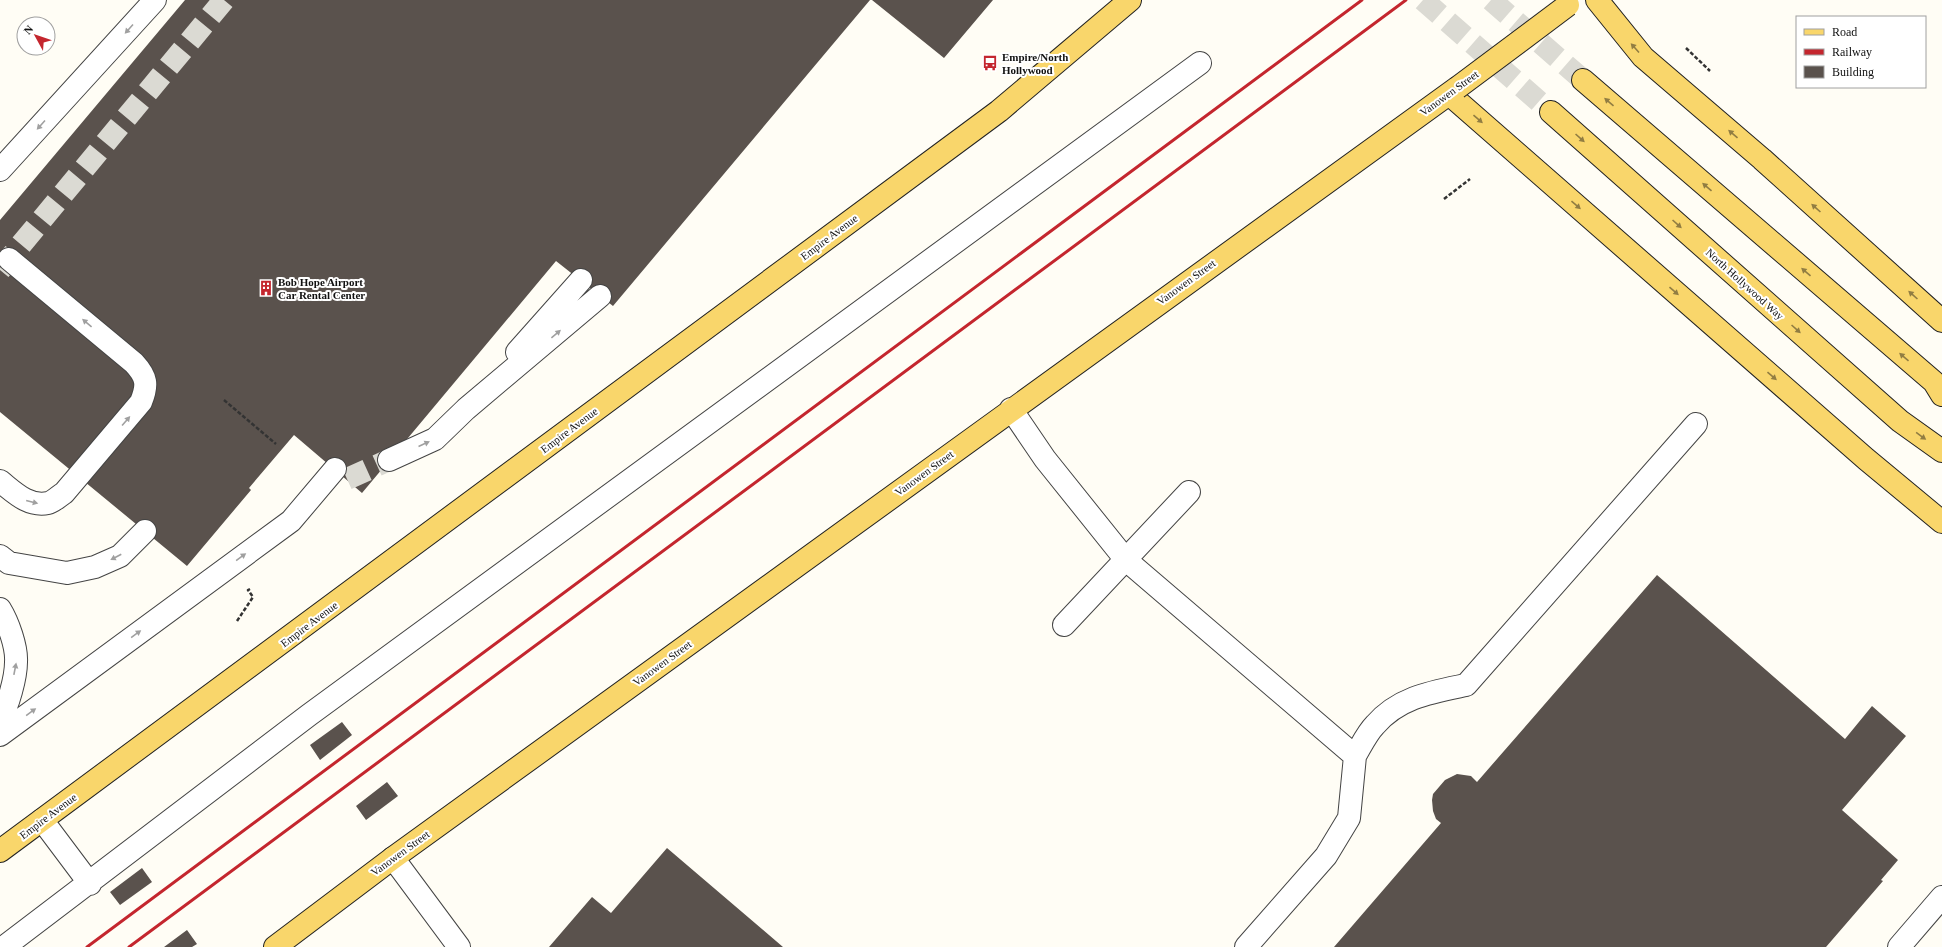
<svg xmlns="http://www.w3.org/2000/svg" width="1942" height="947" font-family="Georgia,serif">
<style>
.building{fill:#5a524d}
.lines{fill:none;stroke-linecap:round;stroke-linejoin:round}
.minor-tunnel{stroke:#dbdad3;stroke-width:22;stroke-dasharray:22 11;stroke-linecap:butt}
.major-tunnel{stroke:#dbdad3;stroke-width:22;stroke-dasharray:22 11;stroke-linecap:butt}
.minor-casing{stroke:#444;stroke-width:24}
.major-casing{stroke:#222;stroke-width:24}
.path{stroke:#333;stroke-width:2.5;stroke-dasharray:4 2;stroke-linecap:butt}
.minor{stroke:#fff;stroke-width:22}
.major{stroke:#f9d66b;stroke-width:22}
.rail{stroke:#c4262e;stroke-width:3}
.major-bridge-casing{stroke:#222;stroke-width:24;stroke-linecap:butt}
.major-bridge{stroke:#f9d66b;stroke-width:22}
.oneway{fill:#a0a0a0}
.oneway2{fill:#917d42}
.labels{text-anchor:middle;stroke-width:4;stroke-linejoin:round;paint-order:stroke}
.poi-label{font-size:11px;font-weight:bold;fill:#111;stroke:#fff;text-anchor:start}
.street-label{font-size:11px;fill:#111;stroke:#fff}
</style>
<rect width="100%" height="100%" fill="#fffdf5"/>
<path class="building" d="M185,0H870L613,306L556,261L362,493L294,435L249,488L251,490L187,566L0,412V220Z
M872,0H993L944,58Z
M1657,575L1845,739L1872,706L1906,736L1842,810L1898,860L1881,880L1883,881L1826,947H1334L1441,823L1436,819L1433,811L1432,800L1433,794L1445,780L1457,774L1471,776L1477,782Z
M342,722L352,735L320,760L310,745Z
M387,782L398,796L366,820L356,806Z
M667,848L783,947H549L592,897L611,913Z
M142,868L152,882L120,905L110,892Z
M187,930L197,944L192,947H164Z"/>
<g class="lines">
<path class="minor-tunnel" d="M0,270L224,0
M347,479L389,460"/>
<path class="major-tunnel" d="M1423,0L1551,112
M1491,0L1583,80"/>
<defs>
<path id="minor" d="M0,170L155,0
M517,352L581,280
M1011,409L1045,459L1126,560L1355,756C1361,746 1367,733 1375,725C1399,697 1432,692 1466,685L1696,424
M389,460L435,439L466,409L600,296
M0,481C14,492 28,507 48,503C53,502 59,496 64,493L141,402C148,385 147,377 134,363L9,259
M0,556L9,563L67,573L95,567L120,556L145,531
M0,609C8,622 17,647 16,662C16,677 8,707 0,719
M1064,625L1189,492
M0,735L291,521L335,469
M42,820L90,884
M393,858L459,947
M4,947L309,715L1200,63
M1246,947L1326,856L1349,818L1355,756
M1899,947L1942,897"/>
<path id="major" d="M1597,0L1643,57L1762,159L1942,321
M1583,80L1934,382L1942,395
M1449,94L1866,459L1942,522
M1551,112L1900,421L1942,451
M0,851L999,111L1130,0
M275,947L393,858L1457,88"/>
</defs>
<use href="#minor" class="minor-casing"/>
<use href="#major" class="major-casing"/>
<path class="path" d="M1686,48L1710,71
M1444,199L1470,179
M224,400L276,444
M237,621L253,597L248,590L250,589"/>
<use href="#minor" class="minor"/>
<use href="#major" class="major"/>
<path class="rail" d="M87,947L1362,0
M129,947L1406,0"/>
<defs>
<path id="major-bridge" d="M1457,88L1568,5"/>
</defs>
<use href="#major-bridge" class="major-bridge-casing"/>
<use href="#major-bridge" class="major-bridge"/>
</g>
<defs><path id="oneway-solid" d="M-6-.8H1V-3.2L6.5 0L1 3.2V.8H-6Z"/></defs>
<g class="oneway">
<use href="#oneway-solid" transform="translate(129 29) rotate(132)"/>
<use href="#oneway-solid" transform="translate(41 125) rotate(132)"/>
<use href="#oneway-solid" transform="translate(87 323) rotate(-140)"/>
<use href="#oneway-solid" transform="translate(556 334) rotate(-40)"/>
<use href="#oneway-solid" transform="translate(126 421) rotate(-49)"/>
<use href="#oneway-solid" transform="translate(424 444) rotate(-24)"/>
<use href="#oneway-solid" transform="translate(32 502) rotate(14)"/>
<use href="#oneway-solid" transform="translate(116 557) rotate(152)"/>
<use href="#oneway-solid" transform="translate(241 557) rotate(-36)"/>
<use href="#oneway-solid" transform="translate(136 634) rotate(-36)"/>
<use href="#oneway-solid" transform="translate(15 669) rotate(-79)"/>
<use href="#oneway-solid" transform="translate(31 712) rotate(-36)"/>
</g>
<g class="oneway2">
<use href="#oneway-solid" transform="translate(1635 48) rotate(-132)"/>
<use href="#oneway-solid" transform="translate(1609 102) rotate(-139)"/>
<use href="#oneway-solid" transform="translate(1478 119) rotate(41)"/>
<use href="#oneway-solid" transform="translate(1733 134) rotate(-139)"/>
<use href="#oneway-solid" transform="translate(1580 138) rotate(42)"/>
<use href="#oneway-solid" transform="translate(1707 187) rotate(-139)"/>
<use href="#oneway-solid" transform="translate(1576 205) rotate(41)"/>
<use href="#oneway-solid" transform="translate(1816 208) rotate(-138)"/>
<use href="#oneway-solid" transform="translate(1677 224) rotate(42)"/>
<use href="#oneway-solid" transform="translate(1806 272) rotate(-139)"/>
<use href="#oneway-solid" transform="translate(1674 291) rotate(41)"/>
<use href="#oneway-solid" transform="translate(1913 295) rotate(-138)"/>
<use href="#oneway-solid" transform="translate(1796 329) rotate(42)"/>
<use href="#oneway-solid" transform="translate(1904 357) rotate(-139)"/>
<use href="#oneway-solid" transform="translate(1772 376) rotate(41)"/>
<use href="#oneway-solid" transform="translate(1921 436) rotate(36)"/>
</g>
<defs>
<symbol id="bus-bare" viewBox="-9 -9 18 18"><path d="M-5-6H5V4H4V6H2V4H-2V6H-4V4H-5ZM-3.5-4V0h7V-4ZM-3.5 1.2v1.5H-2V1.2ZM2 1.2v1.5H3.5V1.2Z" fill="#c4262e" stroke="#fff" stroke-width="2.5" paint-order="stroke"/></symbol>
<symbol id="building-bare" viewBox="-9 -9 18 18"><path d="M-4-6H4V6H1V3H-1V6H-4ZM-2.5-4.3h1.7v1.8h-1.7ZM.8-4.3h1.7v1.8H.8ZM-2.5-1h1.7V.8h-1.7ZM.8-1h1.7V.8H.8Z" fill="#c4262e" stroke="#fff" stroke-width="2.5" paint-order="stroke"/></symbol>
</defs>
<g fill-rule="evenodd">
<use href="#bus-bare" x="979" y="52" width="22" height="22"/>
<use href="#building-bare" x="255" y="277" width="22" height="22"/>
</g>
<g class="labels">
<g class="poi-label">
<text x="1002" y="61">Empire/North<tspan x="1002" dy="13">Hollywood</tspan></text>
<text x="278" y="286">Bob Hope Airport<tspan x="278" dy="13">Car Rental Center</tspan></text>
</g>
<g class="street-label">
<text transform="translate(1449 93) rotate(-36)" y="4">Vanowen Street</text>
<text transform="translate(829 237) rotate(-37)" y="4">Empire Avenue</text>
<text transform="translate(1186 282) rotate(-36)" y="4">Vanowen Street</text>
<text transform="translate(1745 284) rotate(42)" y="4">North Hollywood Way</text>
<text transform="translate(569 430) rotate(-37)" y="4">Empire Avenue</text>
<text transform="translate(924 473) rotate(-36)" y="4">Vanowen Street</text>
<text transform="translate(309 624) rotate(-37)" y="4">Empire Avenue</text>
<text transform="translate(662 663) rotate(-36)" y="4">Vanowen Street</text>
<text transform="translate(48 816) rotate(-37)" y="4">Empire Avenue</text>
<text transform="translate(400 853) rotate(-36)" y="4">Vanowen Street</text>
</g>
</g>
<rect x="1796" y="16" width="130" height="72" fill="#ffffff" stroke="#a0a0a0"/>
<rect x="1804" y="29" width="20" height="6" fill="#f9d66b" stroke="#a0a0a0"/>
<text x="1832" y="36" font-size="12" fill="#111111">Road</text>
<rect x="1804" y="49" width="20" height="6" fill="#c4262e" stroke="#a0a0a0"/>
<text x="1832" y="56" font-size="12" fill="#111111">Railway</text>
<rect x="1804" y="66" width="20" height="12" fill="#5a524d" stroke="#a0a0a0"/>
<text x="1832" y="76" font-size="12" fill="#111111">Building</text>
<g transform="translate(36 36) rotate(310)"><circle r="19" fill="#ffffff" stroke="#a0a0a0"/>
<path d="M0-3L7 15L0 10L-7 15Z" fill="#c4262e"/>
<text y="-6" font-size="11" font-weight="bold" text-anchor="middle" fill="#111111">N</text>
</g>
</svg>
